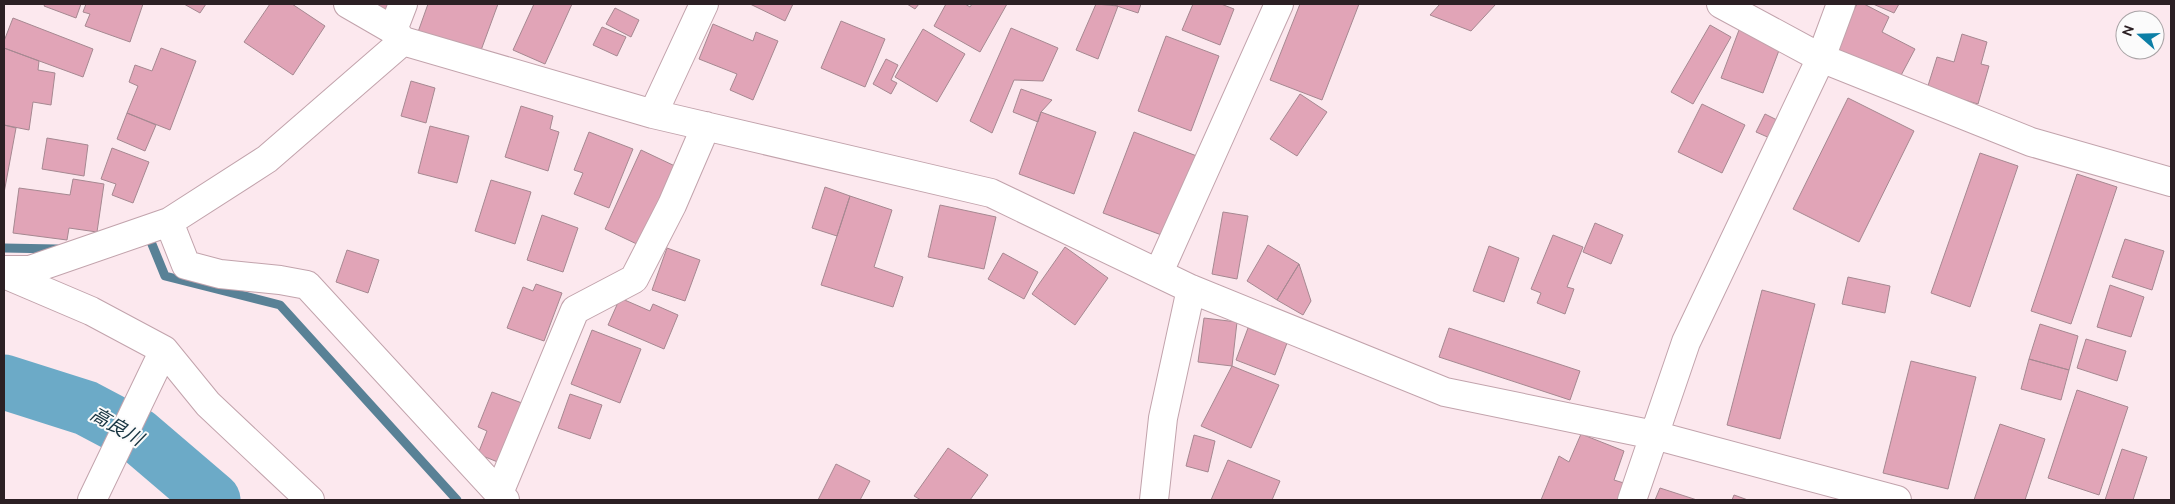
<svg xmlns="http://www.w3.org/2000/svg" width="2175" height="504" font-family="Ubuntu,'Noto Sans JP',sans-serif">
<style>
.lines{fill:none;stroke-linecap:round;stroke-linejoin:round}
.stream{stroke:#598196;stroke-width:9}
.river{stroke:#6caac7;stroke-width:55}
.building{fill:#e1a4b7;stroke:#a68891}
.street-casing{stroke:#c2a3ac;stroke-width:30}
.street{stroke:#fff;stroke-width:28}
.labels{text-anchor:middle;stroke-width:4;stroke-linejoin:round;paint-order:stroke}
.water-label{font-size:19px;font-style:italic;fill:#163340;stroke:#fbfbfb}
</style>
<rect width="100%" height="100%" fill="#fce8ee"/>
<g class="lines">
<path class="stream" d="M147,232L165,276L280,305L457,500
M4,248L57,249"/>
<path class="river" d="M4,382L86,408L137,435L213,500"/>
</g>
<path class="building" d="M45,4H81L76,18L44,6Z
M86,4H143L130,42L85,26L90,14L83,12Z
M184,4H206L200,13Z
M270,4H292L325,26L293,75L244,42Z
M367,4H396L389,18Z
M428,4H498L480,53L418,32Z
M534,4H572L545,64L513,50Z
M750,4H793L785,21Z
M907,4H919L915,9Z
M946,4H965L970,7L972,4H1007L980,52L934,26Z
M1096,4L1118,6L1098,59L1076,50Z
M1111,4H1141L1138,13Z
M1193,4H1221L1234,9L1220,45L1182,30Z
M1300,4H1359L1322,100L1270,80Z
M1440,4H1496L1471,31L1430,15Z
M1857,4H1864L1889,17L1882,32L1915,49L1898,81L1834,48Z
M1873,4H1899L1894,13Z
M615,8L639,20L631,37L606,24Z
M13,18L93,49L83,77L4,48V41Z
M841,21L885,39L865,87L821,68Z
M713,24L753,41L756,32L778,41L753,100L730,90L737,74L699,59Z
M1710,25L1731,37L1693,104L1671,92Z
M602,27L626,37L617,56L593,45Z
M1011,28L1058,48L1043,81L1014,80L992,133L970,121Z
M923,29L965,54L937,102L895,77Z
M1739,30L1781,45L1763,93L1721,78Z
M1962,34L1987,42L1981,64L1989,66L1978,104L1927,89L1937,57L1954,62Z
M1166,36L1219,56L1191,131L1138,111Z
M4,48L39,61L38,70L55,73L51,105L33,102L29,130L4,125Z
M161,48L196,61L170,130L127,113L138,86L129,82L135,65L152,71Z
M886,59L898,65L891,80L897,83L891,94L873,84Z
M411,81L435,88L426,123L401,116Z
M1021,89L1052,100L1041,112L1038,122L1013,112Z
M1300,94L1327,112L1297,156L1270,139Z
M1848,98L1914,131L1859,242L1793,209Z
M1702,104L1745,125L1722,173L1678,152Z
M521,106L553,116L550,129L559,132L548,171L505,157Z
M1041,112L1096,132L1074,194L1019,174Z
M127,113L156,125L145,151L117,139Z
M1765,114L1787,125L1779,142L1756,132Z
M4,125L16,128L4,193Z
M430,126L469,136L457,183L418,173Z
M589,132L633,149L609,208L574,194L583,173L574,170Z
M1134,132L1202,158L1172,239L1103,213Z
M47,138L88,145L84,176L42,169Z
M112,148L149,162L133,203L112,195L116,184L101,179Z
M641,150L677,167L641,246L605,229Z
M1980,153L2018,166L1970,307L1931,293Z
M2077,174L2117,187L2071,324L2031,311Z
M73,179L104,184L97,232L69,228L67,240L13,233L19,188L70,195Z
M491,180L531,192L515,244L475,231Z
M825,187L850,196L837,236L812,228Z
M850,196L892,210L874,267L903,277L893,307L821,285Z
M940,205L996,217L984,269L928,257Z
M1223,212L1248,216L1237,279L1212,274Z
M542,215L578,228L563,272L527,260Z
M1595,223L1623,235L1611,264L1583,252Z
M1553,235L1583,247L1567,287L1574,289L1565,314L1537,303L1541,293L1531,289Z
M2125,239L2164,251L2152,290L2112,277Z
M1268,245L1299,264L1277,300L1247,281Z
M1489,246L1519,258L1504,302L1473,291Z
M1065,247L1108,278L1075,325L1032,294Z
M667,248L700,260L685,301L652,290Z
M347,250L379,260L368,293L336,282Z
M1003,253L1038,272L1024,299L988,279Z
M1299,264L1311,301L1303,315L1277,300Z
M1848,277L1890,286L1885,313L1842,304Z
M536,284L562,293L544,341L507,328L523,287L533,291Z
M2110,285L2144,297L2131,337L2097,327Z
M1762,290L1815,304L1780,439L1727,425Z
M620,298L650,311L653,304L678,315L664,349L608,325Z
M1204,318L1237,322L1232,366L1198,362Z
M2040,324L2078,336L2069,370L2029,359Z
M1248,328L1287,343L1275,375L1236,360Z
M1449,328L1580,371L1570,400L1439,357Z
M592,330L641,349L620,403L571,384Z
M2086,339L2126,351L2117,381L2077,368Z
M2029,359L2069,370L2061,400L2021,389Z
M1911,361L1976,377L1948,489L1883,473Z
M1232,366L1279,385L1251,448L1201,426Z
M2077,390L2128,407L2099,495L2048,478Z
M492,392L522,403L505,465L478,454L487,431L478,427Z
M570,394L602,405L590,439L558,428Z
M2000,424L2045,439L2025,500H1974Z
M1581,434L1624,451L1614,480L1627,484L1621,500H1541L1559,456L1569,462Z
M1194,435L1215,441L1208,472L1186,466Z
M948,448L988,475L970,500H921L914,496Z
M2122,449L2147,457L2133,500H2105Z
M1228,460L1280,481L1272,500H1211Z
M836,464L870,481L860,500H818Z
M1660,488L1697,500H1655Z
M1734,495L1748,500H1732Z"/>
<g class="lines">
<defs>
<path id="street" d="M348,4L393,30L403,41L653,114L991,193L1191,289L1445,392L1654,435L1897,500
M1721,4L1821,58L2031,142L2171,182
M393,30L403,4
M653,114L704,4
M169,222L186,265L220,274L280,280L307,285L505,500
M4,270H30L169,222L267,159L403,41
M1159,272L1279,4
M4,274L91,311L164,350L208,404L310,500
M499,493L575,310L634,279L672,205L706,126
M92,500L164,350
M1154,500L1163,418L1191,289
M1632,500L1686,342L1821,58L1841,4"/>
</defs>
<use href="#street" class="street-casing"/>
<use href="#street" class="street"/>
</g>
<g class="labels">
<g class="water-label">
<text transform="translate(117 426) rotate(30)" y="7">高良川</text>
</g>
</g>
<rect width="2175" height="504" fill="none" stroke="#2c2024" stroke-width="10"/>
<g transform="translate(2140 35) rotate(290)"><circle r="24" fill="#fbfbfb" stroke="#a8a3a5"/>
<path d="M0-4L9 19L0 12L-9 19Z" fill="#0c7fa6"/>
<text y="-8" font-size="14" font-weight="bold" text-anchor="middle" fill="#2c2024">N</text>
</g>
</svg>
